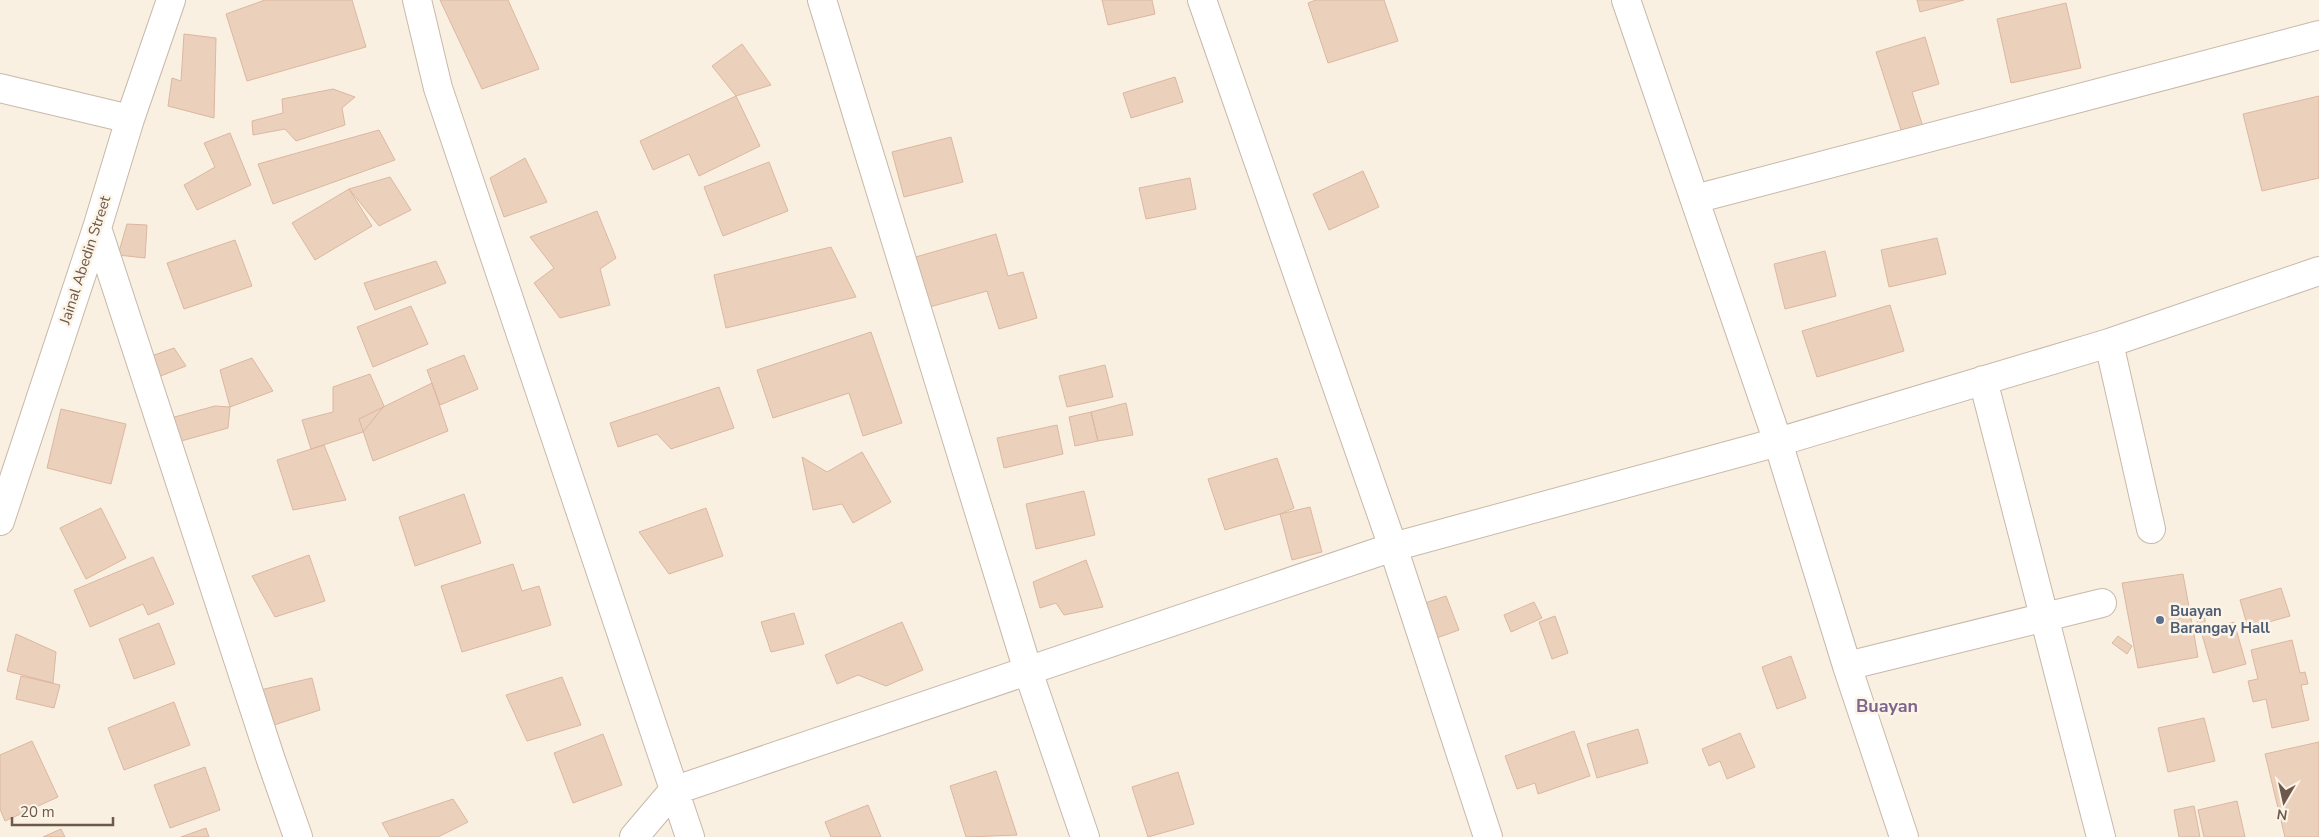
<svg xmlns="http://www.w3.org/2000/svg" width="2319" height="837" font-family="'Nunito Sans',sans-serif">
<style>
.building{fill:#ebd0bc;stroke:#dcb79f}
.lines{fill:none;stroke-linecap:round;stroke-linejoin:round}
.minor-casing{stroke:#c8b8aa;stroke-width:30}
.minor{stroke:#fff;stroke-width:28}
.service-dot{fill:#5c6f8a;stroke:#fcf4e7;stroke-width:2}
.labels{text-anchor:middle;stroke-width:5;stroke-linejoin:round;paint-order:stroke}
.street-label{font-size:15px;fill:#6d584b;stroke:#fcf4e7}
.service-label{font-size:15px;font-weight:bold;fill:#4e5e75;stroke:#fcf4e7;text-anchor:start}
.quarter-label{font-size:18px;font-weight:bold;fill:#7d648a;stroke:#fcf4e7}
</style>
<rect width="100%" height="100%" fill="#f9f0e2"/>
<path class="building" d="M265,0H352L366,47L247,81L226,14Z
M440,0H508L539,69L482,89Z
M1102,0H1152L1155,14L1108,25Z
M1316,0H1384L1398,41L1328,63L1308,3Z
M1917,0H1964L1920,12Z
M2066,3L2081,68L2011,83L1997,19Z
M184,34L216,38L214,118L168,106L172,78L181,81Z
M1925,37L1939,84L1912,92L1924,130L1903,136L1876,52Z
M742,44L771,85L736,96L712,66Z
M1175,77L1183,102L1131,118L1123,93Z
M333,89L355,97L342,108L345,125L296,141L285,129L253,135L252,121L283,113L282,99Z
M736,96L760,146L699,176L689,154L653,170L640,141Z
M2319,96V178L2262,191L2243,114Z
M379,130L395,160L273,204L258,164Z
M230,133L251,185L197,210L184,185L215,167L204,143Z
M951,137L963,182L904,197L892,152Z
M525,158L547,202L504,217L490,178Z
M769,162L788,211L723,236L704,187Z
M1363,171L1379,207L1329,230L1313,194Z
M390,177L411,210L379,226L349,189Z
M1190,178L1196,209L1146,219L1139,188Z
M349,189L372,226L315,260L292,223Z
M597,211L616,258L600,269L610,305L560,318L534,283L554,268L530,237Z
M127,224L147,225L145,258L118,255Z
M996,234L1008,276L1023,272L1037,318L999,329L987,291L926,308L912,258Z
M1937,238L1946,274L1889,287L1881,250Z
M235,240L252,286L184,309L167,263Z
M831,247L856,297L726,328L714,275Z
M1825,251L1836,296L1785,309L1774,264Z
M436,261L446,283L375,310L364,283Z
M1890,305L1904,351L1817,377L1802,331Z
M411,306L428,344L373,367L357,327Z
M871,332L902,423L863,436L849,393L773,418L757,370Z
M174,348L186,366L153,379L143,359Z
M464,355L478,389L440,405L427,370Z
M252,358L273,391L230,407L220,370Z
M1105,365L1113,397L1067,407L1059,376Z
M370,374L384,406L363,432L311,449L302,420L333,412V387Z
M432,383L448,431L373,461L359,419Z
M719,387L734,428L671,449L657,434L618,447L610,423Z
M1126,403L1133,435L1098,441L1091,412Z
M215,406L230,407L228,428L174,443L167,419Z
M61,409L126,424L111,484L47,468Z
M1091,412L1098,441L1075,446L1069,417Z
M1057,425L1063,454L1004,468L997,438Z
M324,445L346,500L293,510L277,460Z
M862,452L891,502L853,523L842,504L813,510L802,457L827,472Z
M1277,458L1294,508L1280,514L1225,530L1208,479Z
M1084,491L1095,535L1036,549L1026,504Z
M464,494L481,543L415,566L399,517Z
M1310,507L1322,552L1292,560L1280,514Z
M101,508L126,558L86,579L60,528Z
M706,508L723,556L669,574L639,532Z
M309,555L325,601L275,617L252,576Z
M153,557L174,604L148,615L143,604L90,627L74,590Z
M1086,560L1103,607L1064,615L1056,603L1040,608L1033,582Z
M513,564L522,591L539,586L551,625L462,652L441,586Z
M2183,574L2198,657L2138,668L2122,583Z
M2281,588L2290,616L2248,628L2240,600Z
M1446,596L1459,630L1434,639L1422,604Z
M1534,602L1542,618L1511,632L1504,615Z
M794,613L804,644L771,652L761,622Z
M1555,616L1568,653L1552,659L1539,622Z
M2205,618V627L2198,631L2197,619Z
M902,622L923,670L886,686L858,675L837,684L825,655Z
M2234,622L2246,664L2213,673L2201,631Z
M159,623L175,664L134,679L119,639Z
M16,634L56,652L53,683L7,671Z
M2118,636L2132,646L2127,654L2112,643Z
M2292,640L2300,673L2305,672L2308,684L2301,685L2309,720L2272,728L2266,699L2253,702L2248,681L2258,679L2251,650Z
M1791,656L1806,698L1777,709L1762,667Z
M21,676L60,685L54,708L16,699Z
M562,677L581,725L527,741L506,695Z
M312,678L320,710L268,727L256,691Z
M174,702L190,745L124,770L108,728Z
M2204,718L2215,761L2168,772L2158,728Z
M1638,729L1648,763L1597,778L1587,744Z
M1574,731L1590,776L1538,794L1535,783L1517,789L1505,756Z
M1740,733L1755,767L1727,779L1720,761L1709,766L1702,749Z
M603,734L622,785L573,803L554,753Z
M32,741L58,797L5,821L0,809V755Z
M2319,742V837H2285L2265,754Z
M205,767L220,810L170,828L154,785Z
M996,771L1017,835L966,837L950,786Z
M1178,772L1194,824L1148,837L1132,787Z
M453,799L468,822L438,837H390L382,823Z
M2237,801L2245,837H2204L2198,810Z
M868,805L881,837H831L825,822Z
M2194,806L2200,837H2179L2174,810Z
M206,828L209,837H181Z
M61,829L65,837H43Z"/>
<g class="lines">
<defs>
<path id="minor" d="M417,0L438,88L690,837
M822,0L1028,671L1085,837
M1202,0L1393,547L1488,837
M1626,0L1778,442L1847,666L1904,837
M0,88L130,119
M1695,199L2319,35
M97,228L271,760L298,837
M2109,343L2151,529
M1983,380L2101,837
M0,521L97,228L130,119L171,0
M1847,666L2102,603
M634,837L673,791L1393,547L1778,442L2109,343L2319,271"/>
</defs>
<use href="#minor" class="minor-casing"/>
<use href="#minor" class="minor"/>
</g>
<circle class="service-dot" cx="2160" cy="620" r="5"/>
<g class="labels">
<g class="street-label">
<text transform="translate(85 260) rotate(-72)" y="5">Jainal Abedin Street</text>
</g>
<g class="service-label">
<text x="2170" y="616">Buayan<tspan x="2170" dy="17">Barangay Hall</tspan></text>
</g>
<g class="quarter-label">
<text x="1887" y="712">Buayan</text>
</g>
</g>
<g transform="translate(2284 802) rotate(189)" stroke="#fcf4e7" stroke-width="4" paint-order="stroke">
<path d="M0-4L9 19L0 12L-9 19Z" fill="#6d584b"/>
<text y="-8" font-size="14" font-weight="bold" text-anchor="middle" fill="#6d584b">N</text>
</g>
<path d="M12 817v8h101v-8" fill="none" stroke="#6d584b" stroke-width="2.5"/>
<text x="20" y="817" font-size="15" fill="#6d584b" stroke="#fcf4e7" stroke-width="4" paint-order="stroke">20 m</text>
</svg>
